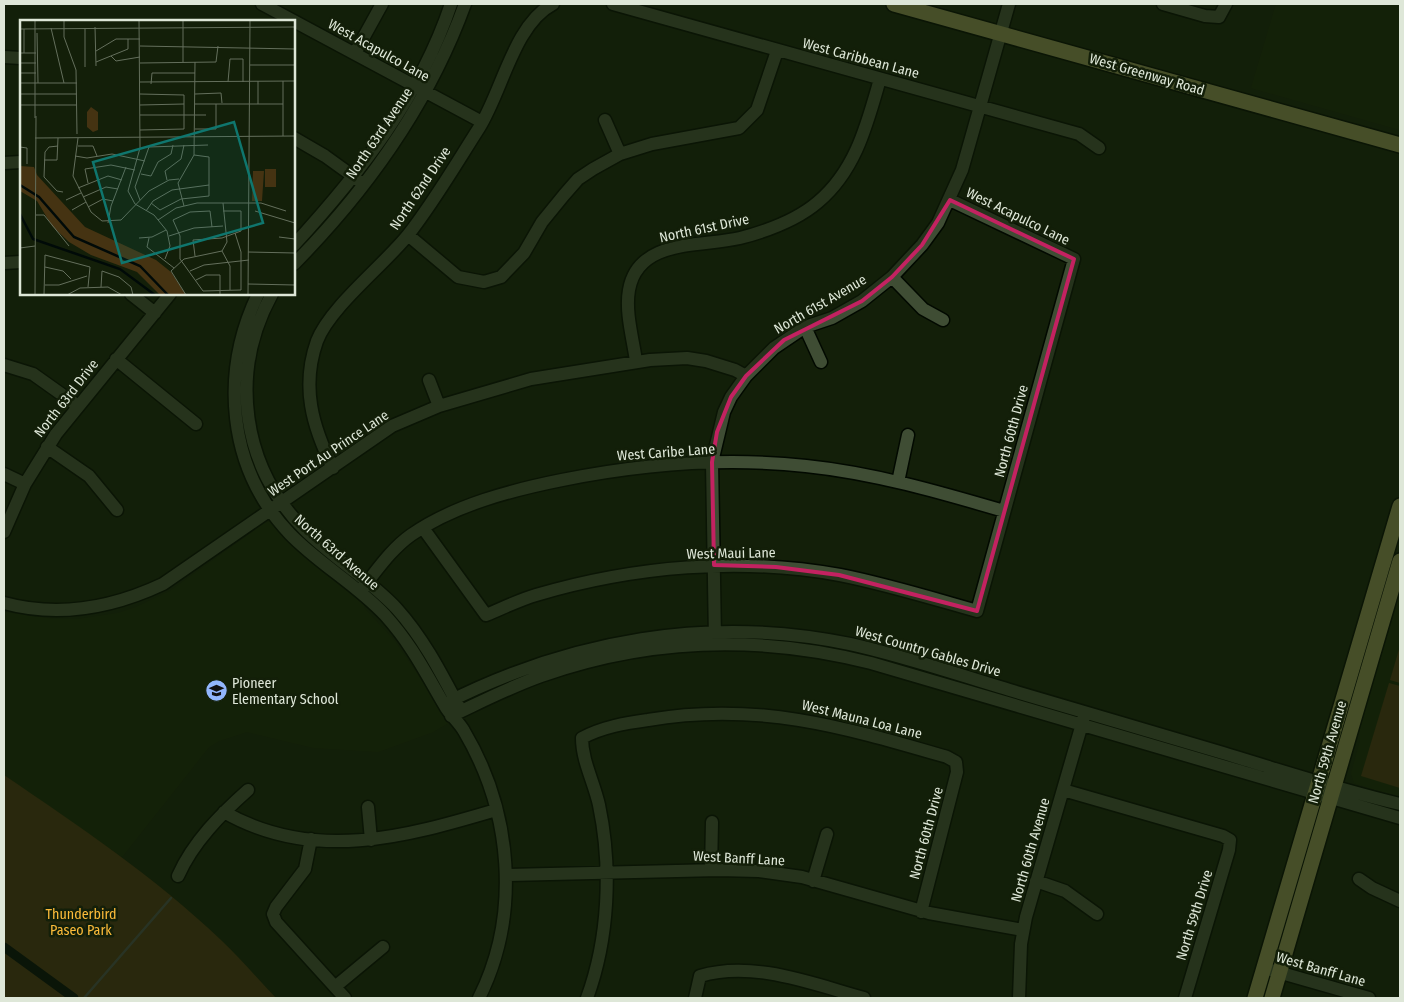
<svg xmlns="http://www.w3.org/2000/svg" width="1404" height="1002" font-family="'Fira Sans Condensed',sans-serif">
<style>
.built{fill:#162508}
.green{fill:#453312}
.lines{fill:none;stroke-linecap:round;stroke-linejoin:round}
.stream{stroke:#434c46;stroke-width:2.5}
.canal{stroke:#000a08;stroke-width:9}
.minor-casing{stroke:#020900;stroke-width:15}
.major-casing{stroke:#020900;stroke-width:18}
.minor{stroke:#3f4d34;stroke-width:12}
.major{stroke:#85884f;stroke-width:15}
.marked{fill:none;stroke:#c32261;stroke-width:4;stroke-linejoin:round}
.labels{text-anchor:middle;stroke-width:5;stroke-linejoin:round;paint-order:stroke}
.street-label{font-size:14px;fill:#dee7d8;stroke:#131f09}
.poi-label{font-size:14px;fill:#dee7d8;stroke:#131f09;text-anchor:start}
.park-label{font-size:14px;fill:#fcbb3a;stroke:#131f09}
.inset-river{fill:none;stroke:#000a08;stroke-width:2.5}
.inset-road{fill:none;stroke:#646f5c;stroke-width:1}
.view{fill:#0f766e;fill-opacity:0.15;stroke:#0f766e;stroke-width:2.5}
.inset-edge{fill:none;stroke:#dee7d8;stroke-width:2.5}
</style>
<rect width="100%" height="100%" fill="#131f09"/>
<path class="built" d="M1276,4H1400V130L1251,88Z
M272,521L364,602V608L394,640L450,722L433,732L378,752L314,748L247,732L219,741L209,747L122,857L4,775V612L53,619H78L118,613L136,607L170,591L265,523Z
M1400,594V798L1354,783L1351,773L1360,741V725Z"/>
<path class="green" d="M1400,646V683L1390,680Z
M1389,683L1400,686V788L1361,776Z
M4,775C79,826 155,877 221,940C240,958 258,979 276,998H4Z"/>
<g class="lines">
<path class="stream" d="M84,998L171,898"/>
<path class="canal" d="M4,947L74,998"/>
<defs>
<path id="minor" d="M262,4L482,122
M613,4L1079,134L1099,148
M1163,4L1205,16L1219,17L1226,4
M355,53L382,4
M4,57L21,58
M605,120L620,154
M294,138L325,156L361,182
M4,163L21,162
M408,235L458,277L484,282L501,277L524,253L542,222L564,195L578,179L593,169L620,154L652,144L739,128L757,110L777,51
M294,245C359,174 420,97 451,4
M4,263L21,262
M294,264C368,189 429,103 465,4
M892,277L923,309L943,320
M131,294L155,313
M258,294C220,373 227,468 290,534C319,564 356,584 385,615C412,645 425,672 445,706C450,715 459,722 464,731C512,812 521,914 479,998
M272,294C229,372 241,467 305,530C334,559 369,579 397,609C423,638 440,671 458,705
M805,327L821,362
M116,359L196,424
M636,361C633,339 625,312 629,290C638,238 702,247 740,238C767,231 797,220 818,202C856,170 867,124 880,79
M4,365L33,374L78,406
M429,380L439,406
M47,447L89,476L117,510
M333,468C312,426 301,386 317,341C330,307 384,265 408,235C434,202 456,164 479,128C502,92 514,24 553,4
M4,474L25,484
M898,482L908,435
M423,528L486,615C503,608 519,600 536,595C634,566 740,557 840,575C886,584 931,598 977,611L1074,259L950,200
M4,532L25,484L56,434L170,294
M360,591C376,572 390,550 411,535C454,505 512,490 562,480C642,464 725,457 806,466C874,473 939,492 1004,511
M4,603C59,618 112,608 163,584L392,426L439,406L531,379L650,360L687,358L706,361L735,370L746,376
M715,639L712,462L724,412L731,397L746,376L774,348L805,327L832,318L862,301L892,277L922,245L938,223L962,170L1009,4
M444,704C570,640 710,615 850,644C905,656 959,675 1013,691C1083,712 1153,732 1223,753C1282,771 1340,790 1400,804
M451,716C481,702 510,687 541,676C649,638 761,635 871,663L1400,818
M1063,790L1223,836L1230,840L1229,850L1185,998
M368,807L371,840
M224,812C313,863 405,837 496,810
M311,839L305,869L276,907L273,914L276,922L345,998
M711,870L712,822
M507,875L719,870L759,871L802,877L929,913L1023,930
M178,876C193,842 221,814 248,790
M1359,879L1372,888L1400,901
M813,881L827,834
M1036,881L1065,891L1097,914
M1271,970L1369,998
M336,986L383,947
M587,998C609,938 612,867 599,805C594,782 582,761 582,738C602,727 626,723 648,720C757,701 844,727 947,757L956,762L957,772L921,912
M695,998L700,976C753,960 813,984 864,998
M1019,998L1021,944L1026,917L1084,717"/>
<path id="major" d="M894,4L1400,145
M1255,998L1400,506
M1272,998L1400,561"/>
</defs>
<use href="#minor" class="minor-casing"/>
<use href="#major" class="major-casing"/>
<use href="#minor" class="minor"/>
<use href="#major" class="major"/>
</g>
<path d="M0 0H1404V1002H0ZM950,200L1074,259L977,611L839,575L776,567L714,565L712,462L717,432L731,397L746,376L784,340L862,301L892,277L922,245Z" fill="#131f09" fill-opacity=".55" fill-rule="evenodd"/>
<path class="marked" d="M950,200L1074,259L977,611L839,575L776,567L714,565L712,462L717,432L731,397L746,376L784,340L862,301L892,277L922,245Z"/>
<defs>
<symbol id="school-disc" viewBox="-11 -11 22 22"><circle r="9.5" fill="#92b7fd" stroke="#131f09"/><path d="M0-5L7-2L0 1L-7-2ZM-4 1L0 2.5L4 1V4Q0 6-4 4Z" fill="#111"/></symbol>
</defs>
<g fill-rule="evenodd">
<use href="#school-disc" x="204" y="678" width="25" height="25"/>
</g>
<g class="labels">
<g class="street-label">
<text transform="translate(379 50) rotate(29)" y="5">West Acapulco Lane</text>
<text transform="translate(861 58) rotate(15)" y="5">West Caribbean Lane</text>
<text transform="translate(1147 74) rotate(16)" y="5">West Greenway Road</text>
<text transform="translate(379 133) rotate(-56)" y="5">North 63rd Avenue</text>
<text transform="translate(420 188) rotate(-56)" y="5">North 62nd Drive</text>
<text transform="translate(1018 216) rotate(26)" y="5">West Acapulco Lane</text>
<text transform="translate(704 228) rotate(-12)" y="5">North 61st Drive</text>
<text transform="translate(820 304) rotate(-30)" y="5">North 61st Avenue</text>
<text transform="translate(66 398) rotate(-52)" y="5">North 63rd Drive</text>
<text transform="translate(1011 431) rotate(-75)" y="5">North 60th Drive</text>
<text transform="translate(666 452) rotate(-4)" y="5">West Caribe Lane</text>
<text transform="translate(328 453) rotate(-34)" y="5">West Port Au Prince Lane</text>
<text transform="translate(337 552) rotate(41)" y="5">North 63rd Avenue</text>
<text transform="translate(731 553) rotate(-1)" y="5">West Maui Lane</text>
<text transform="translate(928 651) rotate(16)" y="5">West Country Gables Drive</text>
<text transform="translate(862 719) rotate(14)" y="5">West Mauna Loa Lane</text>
<text transform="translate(1327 752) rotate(-74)" y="5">North 59th Avenue</text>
<text transform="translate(926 833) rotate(-75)" y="5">North 60th Drive</text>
<text transform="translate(1030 850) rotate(-74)" y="5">North 60th Avenue</text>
<text transform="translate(739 858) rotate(3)" y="5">West Banff Lane</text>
<text transform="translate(1194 915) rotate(-73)" y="5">North 59th Drive</text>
<text transform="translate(1321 969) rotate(16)" y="5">West Banff Lane</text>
</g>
<g class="poi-label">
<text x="232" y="688">Pioneer<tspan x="232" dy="16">Elementary School</tspan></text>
</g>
<g class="park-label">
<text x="81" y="919">Thunderbird<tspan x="81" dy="16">Paseo Park</tspan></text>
</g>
</g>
<g transform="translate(20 20)">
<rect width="275" height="275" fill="#131f09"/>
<path d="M71,87L78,92V110L73,112L67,107V92ZM0,146L14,147L17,155L65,207L136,240L151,252L166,275H140L117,252L71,235L49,222L32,206L17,181L0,171ZM245,149H256V167H245ZM233,151H244L242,181H232Z" fill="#453312"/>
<path class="inset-river" d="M0,165L19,177L54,217L120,246L148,275M0,194L13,219L100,249L135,275"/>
<path class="inset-road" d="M44,0V17L56,50L57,114M119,0L120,128L108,171L115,184L134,195L147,211L150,226L145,239M75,7L76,46M31,8L44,63M65,8V47M0,9L275,7M17,13L18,63M120,26L275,29M76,31L96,19H120M0,33H16M4,33V9M91,36L96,41L120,37M76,42L108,29V19M163,42V0M0,43H16M120,43L196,42L198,26M230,45H275M0,53H16M120,62L275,61M208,62L210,39H223V62M0,63H57M131,64L132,53H175M0,74H57M120,74L164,75V109L120,110M175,74L201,73L202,83M175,84H263M238,84V61M0,85H57M120,85L164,84M120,95H186M15,98V0M175,109H196V84M263,116V61M15,118L275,116M58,118L53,156L71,192L82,201L101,200L129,171L149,160L159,159M38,126L29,127L25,132L24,157L37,171L43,172M58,126H73L77,136M0,127L7,128V144M129,127L188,125M55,136L67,138L92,134L125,141M24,140H37L38,118M121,154L131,156L138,142L151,134L153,125M147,160L145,151L161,139L164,125M68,163L65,149L91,145L115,150M58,168L88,156L102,160M63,177L86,167L98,169M46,180L61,173M120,180L115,167L129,127M131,183L140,190L161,179L189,176V137L174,135M164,186L158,163L174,135L175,42M68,187L83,179L93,181M52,190L66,182M126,191L133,181L152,170L189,165M235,191L275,203M16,195H24L49,226M138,200L156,188L177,183H241L266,191M88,203L91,186L106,147M192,207L190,191L170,192L153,200L160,216V239L183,271L221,270V232L215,213M149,216L174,208L203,206M259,217L275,219M119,218L132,217L146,210M129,218L127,227L154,248M0,228L15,226M202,231L207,222L203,183M202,231L210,246V270M228,232L275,233M175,236L173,220L202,218L221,211V191H203M25,247L43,251L51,259M170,251L184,245L229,240M176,260L186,255H200V275M228,264L275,265M25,265H39L67,256M81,267L82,251L99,257L111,267L113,275M15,275L16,96M24,275L25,235L70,247L68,267M47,275L60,268L88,267L102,275M166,275L151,251L164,239L202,231M228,275L230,0"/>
<path class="view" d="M214,102L243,203L102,243L73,142Z"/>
<rect width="275" height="275" class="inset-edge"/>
</g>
<rect width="1404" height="1002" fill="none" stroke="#dee7d8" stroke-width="10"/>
</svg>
